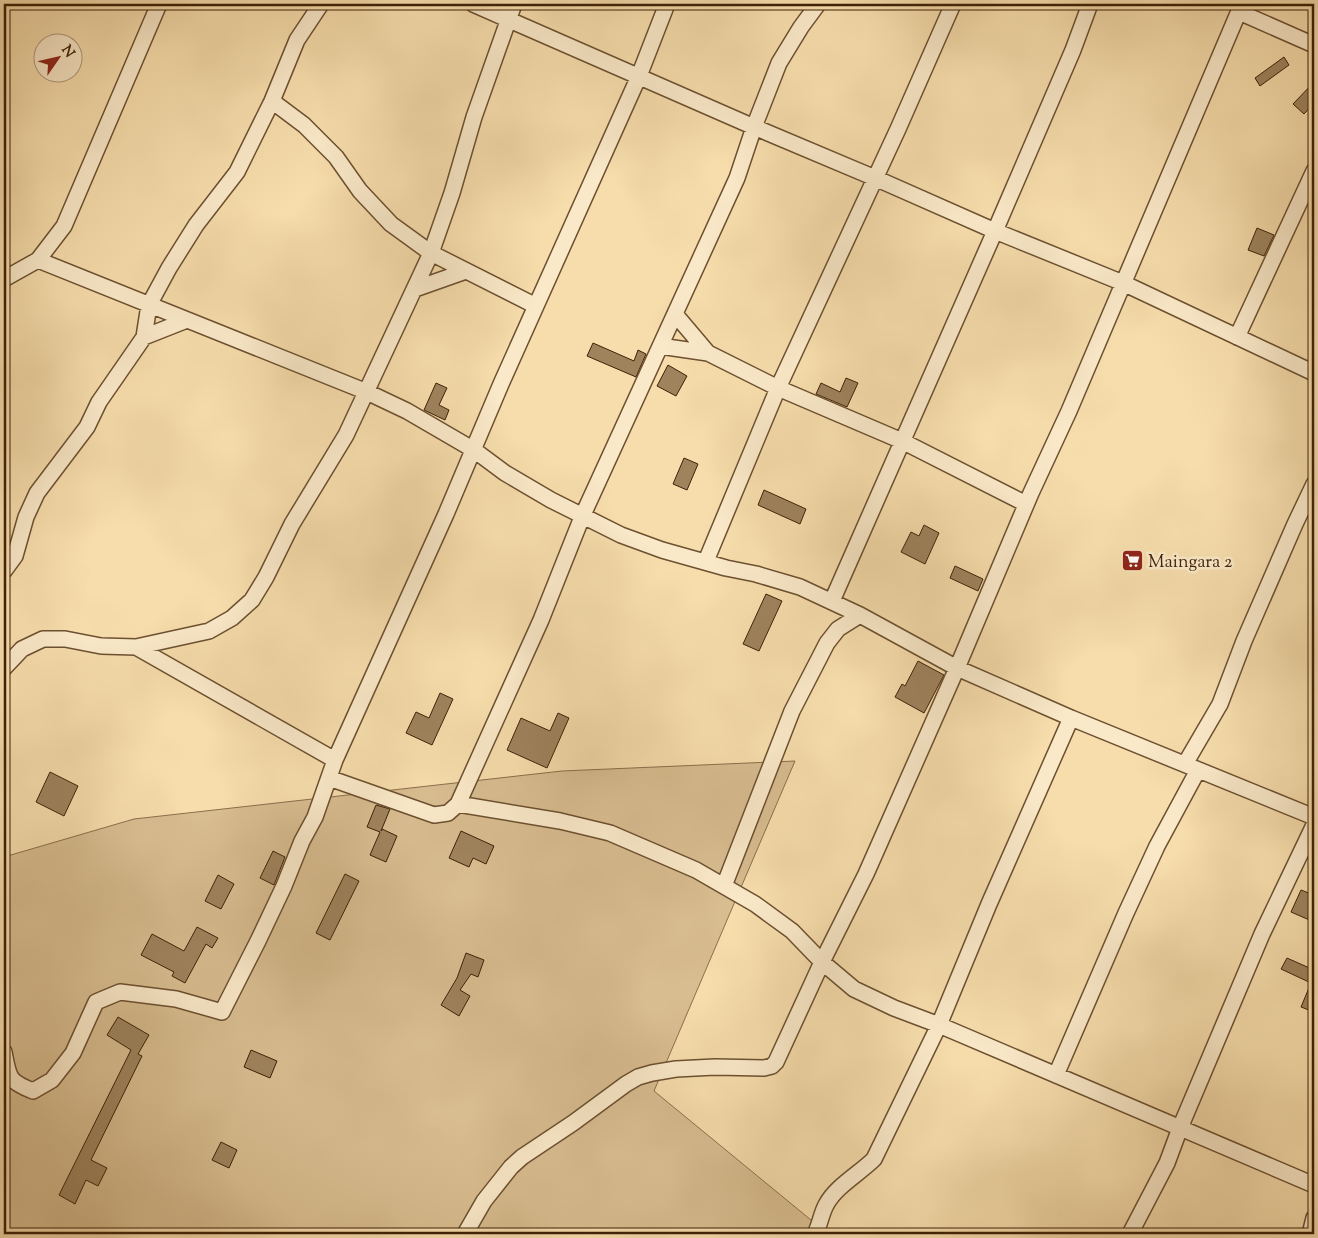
<svg xmlns="http://www.w3.org/2000/svg" width="1318" height="1238" font-family="'Sorts Mill Goudy',serif">
<style>
.green{fill:#d8bd90;stroke:#8b6f4c}
.building{fill:#9e835d;stroke:#3e2107}
.lines{fill:none;stroke-linecap:round;stroke-linejoin:round}
.street-casing{stroke:#6c5030;stroke-width:18}
.street{stroke:#fae9c9;stroke-width:15}
.labels{text-anchor:middle;stroke-width:5;stroke-linejoin:round;paint-order:stroke}
.poi-label{font-size:18px;fill:#3e2107;stroke:#fae9c9;text-anchor:start}
</style>
<rect width="100%" height="100%" fill="#f7ddac"/>
<filter id="stains"><feTurbulence type="fractalNoise" baseFrequency=".004" numOctaves="4"/><feColorMatrix values="0 0 0 0 .2 0 0 0 0 .09 0 0 0 0 .02 0 0 0 .5 -.17"/></filter>
<radialGradient id="worn" r=".72"><stop offset=".6" stop-color="#630" stop-opacity="0"/><stop offset="1" stop-color="#630" stop-opacity=".3"/></radialGradient>
<path class="green" d="M795,761L654,1091L828,1234H4V857L134,819L562,771Z"/>
<path class="building" d="M1284,57L1289,65L1260,86L1255,78Z
M1314,82V103L1304,114L1293,104Z
M1257,228L1274,235L1264,256L1248,250Z
M593,343L634,361L638,350L646,354L636,377L587,356Z
M668,365L687,376L676,396L657,386Z
M846,378L858,383L847,407L816,394L821,383L840,392Z
M436,383L447,388L439,405L449,410L445,420L424,410Z
M684,458L698,464L687,490L673,484Z
M764,490L806,509L800,524L758,505Z
M924,525L939,533L925,564L901,552L911,532L919,536Z
M955,566L983,579L978,591L950,578Z
M766,594L782,601L759,651L743,644Z
M918,661L944,675L924,713L895,697L902,684L905,686Z
M440,693L453,699L432,745L406,733L416,712L429,718Z
M558,713L569,718L547,768L507,750L521,718L550,731Z
M50,772L78,786L64,816L36,802Z
M376,805L390,809L381,831L382,829L397,836L386,862L370,855L380,832L367,827Z
M461,831L494,846L486,864L473,858L469,867L449,858Z
M273,851L285,857L274,885L260,878Z
M345,874L359,881L330,940L316,933Z
M218,875L234,884L221,909L205,901Z
M1301,890L1314,895V922L1291,912Z
M197,927L218,938L212,948L206,944L185,983L172,976L174,972L141,955L152,934L184,951Z
M466,953L484,960L478,977L471,974L460,990L470,996L459,1016L441,1005L457,978Z
M1287,958L1314,970V1012L1301,1007L1311,983L1281,969Z
M118,1017L149,1035L138,1054L142,1056L91,1160L107,1168L98,1186L86,1180L75,1204L59,1195L131,1050L107,1035Z
M251,1050L277,1061L270,1078L244,1067Z
M221,1142L237,1150L229,1168L212,1160Z"/>
<g class="lines">
<defs>
<path id="street" d="M473,4L754,127L875,178L995,231L1123,283L1314,373
M1239,12L1314,45
M272,101L304,125L336,157L360,191L391,224L431,253L536,306
M38,260L367,392L407,411L474,450L505,473L551,500L621,535L662,550L726,568L756,574L800,587L860,615L957,668L1071,718L1314,817
M4,279L38,260L64,226L159,4
M415,289L466,271
M675,314L708,353
M144,337L187,320
M1237,337L1314,171
M660,346L708,353L778,388L902,441L1026,504
M706,561L778,388L898,129L953,4
M4,571L15,556L26,517L37,493L87,427L99,402L144,337L149,305L169,268L196,225L237,172L272,101L297,40L321,4
M832,601L995,231L1073,50L1090,4
M136,647L335,760
M4,668L22,649L43,639H65L101,646L136,647L209,631L232,618L252,600L266,577L292,524L346,435L431,253L452,193L474,117L514,4
M1185,764L1220,704L1244,641L1295,524L1314,484
M329,778L434,815L448,813L458,804L541,620L582,517L737,178L754,127L779,63L801,27L818,4
M458,804L560,821L610,833L696,870L755,904L792,931L822,962L854,989L894,1008L939,1025L1314,1185
M724,886L792,711L827,643L838,629L860,615
M4,1052C9,1078 8,1081 33,1091L52,1080L73,1053L96,1002L120,992L176,999L222,1012L258,941L284,886L302,841L315,817L335,760L446,514L501,384L639,76L667,4
M1056,1075L1126,913L1157,846L1198,770
M465,1234L484,1201L511,1167L522,1157L573,1123L626,1084L638,1077L652,1073L676,1069L715,1067L764,1068L772,1066L776,1062L822,962L866,874L957,668L1031,493L1069,411L1242,4
M815,1234C820,1225 821,1214 826,1205C836,1186 859,1174 874,1159L939,1025L989,904L1071,718
M1130,1234L1167,1163L1180,1128L1262,934L1314,825
M1310,1234L1314,1218"/>
</defs>
<use href="#street" class="street-casing"/>
<use href="#street" class="street"/>
</g>
<defs>
<symbol id="supermarket-square" viewBox="-11 -11 22 22"><rect x="-9" y="-9" width="18" height="18" rx="4" fill="#8f2418" stroke="#fae9c9"/><path d="M-6-5.5h2.5l.6 2H6L4.5 2H-2.5L-4.4-4H-6ZM-1.5 3.2a1.3 1.3 0 1 0 .1 0ZM3 3.2a1.3 1.3 0 1 0 .1 0Z" fill="#fff"/></symbol>
</defs>
<g fill-rule="evenodd">
<use href="#supermarket-square" x="1120" y="548" width="25" height="25"/>
</g>
<g class="labels">
<g class="poi-label">
<text x="1148" y="567">Maingara 2</text>
</g>
</g>
<rect width="1318" height="1238" fill="none" stroke="#f7ddac" stroke-width="20"/>
<rect x="5" y="5" width="1308" height="1228" fill="none" stroke="#3e2107" stroke-width="2.5"/>
<rect x="10" y="10" width="1298" height="1218" fill="none" stroke="#3e2107"/>
<g transform="translate(58 58) rotate(56)"><circle r="24" fill="#fae9c9" stroke="#af997b"/>
<path d="M0-4L9 19L0 12L-9 19Z" fill="#8f2418"/>
<text y="-8" font-size="14" font-weight="bold" text-anchor="middle" fill="#3e2107">N</text>
</g>
<rect width="100%" height="100%" filter="url(#stains)"/>
<rect width="100%" height="100%" fill="url(#worn)"/>
</svg>
